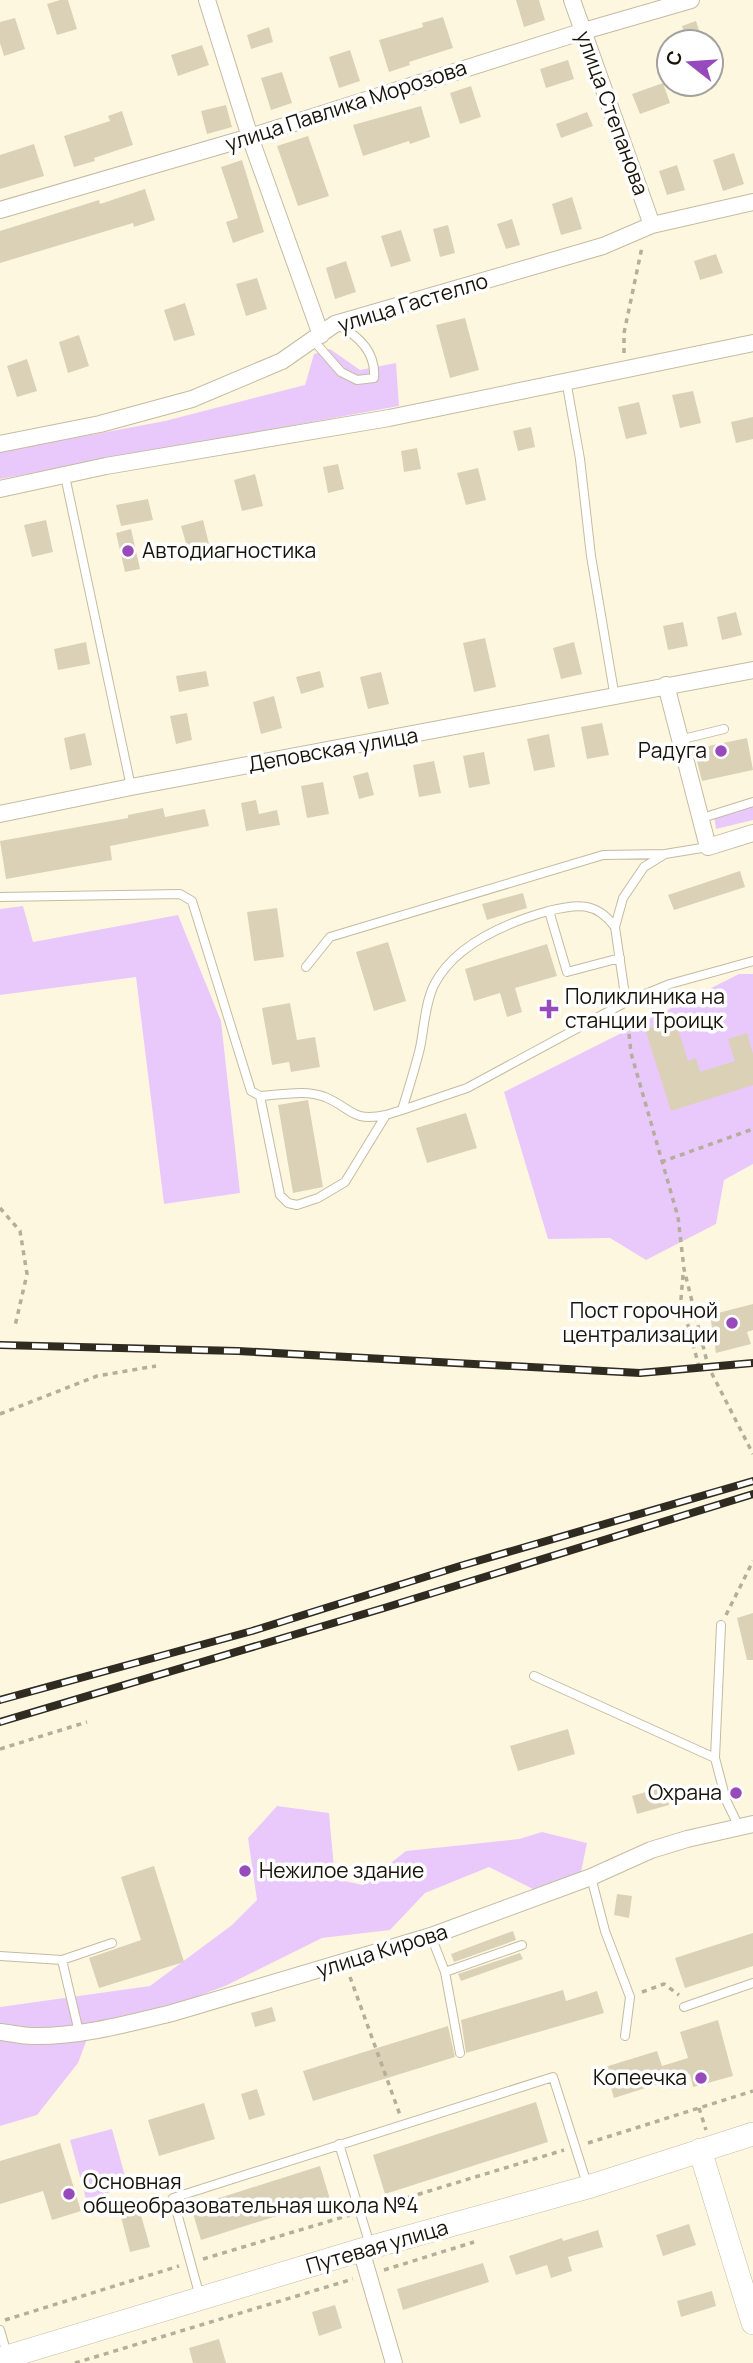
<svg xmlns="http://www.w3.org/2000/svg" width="753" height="2363" font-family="Manrope,sans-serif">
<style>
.green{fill:#e9c9fc}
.building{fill:#dbd1b6}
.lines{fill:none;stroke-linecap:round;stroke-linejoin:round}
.lane-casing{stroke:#c4bba0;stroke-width:10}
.street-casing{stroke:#c4bba0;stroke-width:18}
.secondary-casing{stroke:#c4bba0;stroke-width:24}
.path{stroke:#b4ae9b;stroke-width:3.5;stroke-dasharray:5 5;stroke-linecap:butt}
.lane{stroke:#fff;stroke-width:8}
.street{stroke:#fff;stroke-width:16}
.secondary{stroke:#fff;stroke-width:23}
.rail-casing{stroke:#2f2b20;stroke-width:8}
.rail{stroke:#fff;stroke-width:5;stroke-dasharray:16;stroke-linecap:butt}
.poi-dot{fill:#964abc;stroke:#fff;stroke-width:2.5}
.labels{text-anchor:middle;stroke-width:7;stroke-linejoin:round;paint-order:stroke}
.street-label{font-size:21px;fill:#17140a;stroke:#fff}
.poi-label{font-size:21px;fill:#17140a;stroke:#fff;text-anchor:start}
</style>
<rect width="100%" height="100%" fill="#fef7e0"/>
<path class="green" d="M330,349L360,370L396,363L399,406L0,479V452L165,421L305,385L314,354Z
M753,805V820L716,829L714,815Z
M23,906L33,942L178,915L221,1021L240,1193L164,1204L136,977L0,995V909Z
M739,974H753V1164L724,1180L716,1224L646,1260L610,1238L548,1239L504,1092Z
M277,1806L329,1813L335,1879L363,1885L406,1851L519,1839L542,1832L587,1843L581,1872L535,1890L489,1867L425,1893L390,1930L322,1938L225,1986L185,2001L93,2023L78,2063L37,2115L0,2126V2007L150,1986L232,1925L257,1900L248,1838Z
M112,2129L128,2187L86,2199L70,2140Z"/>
<path class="building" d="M60,0H68L77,29L57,35L47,4Z
M516,0H539L545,20L524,27Z
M443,17L453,48L409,62L410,65L389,72L379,40L423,27L422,23Z
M15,18L25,49L4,56L0,43V22Z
M696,21L703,42H687L682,26Z
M269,27L273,42L251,49L247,35Z
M202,45L209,65L178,76L171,55Z
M350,50L360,81L339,88L329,57Z
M568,60L574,79L546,88L540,69Z
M282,72L292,103L271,110L261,78Z
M663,83L670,103L640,114L632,94Z
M471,86L481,117L460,124L450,93Z
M226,105L232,127L207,134L201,111Z
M421,106L430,137L410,144L409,141L363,156L353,125Z
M122,111L133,145L94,158L95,161L74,167L64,136L110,121L108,116Z
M587,112L593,126L561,138L556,124Z
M308,136L329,196L298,206L277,146Z
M34,144L44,176L0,189V155Z
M734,153L744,184L723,191L713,160Z
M242,160L264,232L233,243L226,222L238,218L221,167Z
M677,165L685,190L667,195L659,171Z
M145,189L155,220L134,227L133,223L0,263V231L99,200L100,204Z
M572,197L582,229L561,235L552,204Z
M512,219L520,245L506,249L497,224Z
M448,225L455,253L440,257L433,229Z
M401,230L411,261L391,267L381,236Z
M716,254L723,273L700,280L694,261Z
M346,261L356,292L335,299L326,268Z
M257,278L267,309L246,316L236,284Z
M185,303L195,335L174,341L164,310Z
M465,318L479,370L450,378L436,325Z
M79,335L89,366L68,373L59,342Z
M27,359L37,391L17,397L7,366Z
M693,391L701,423L680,428L672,395Z
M639,402L647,434L626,439L618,407Z
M753,417V439L736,443L731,422Z
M531,427L535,447L518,451L513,431Z
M417,448L421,469L404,472L401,451Z
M338,464L344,489L328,493L323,467Z
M478,468L486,500L466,505L457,473Z
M255,474L263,506L242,511L234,480Z
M148,499L153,520L121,526L116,505Z
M46,520L53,552L32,557L24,525Z
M203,520L211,552L190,557L181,526Z
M131,529L140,569L125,572L116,533Z
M736,612L742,635L722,640L717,617Z
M683,622L688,646L668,650L663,626Z
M485,638L496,687L474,692L463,643Z
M86,642L90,664L58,670L54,649Z
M574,642L582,674L561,679L553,648Z
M206,671L209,686L179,692L176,676Z
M320,671L324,687L301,694L296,677Z
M381,672L389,704L368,709L360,677Z
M274,696L282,728L261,734L253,702Z
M187,713L192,740L176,744L170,716Z
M602,723L609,755L587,759L581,727Z
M85,733L92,765L70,770L64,738Z
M549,734L555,767L534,771L527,739Z
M747,738L753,770L702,781L694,749Z
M484,752L490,784L469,788L463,756Z
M434,761L441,793L419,797L413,765Z
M368,772L374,795L359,799L353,776Z
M323,782L329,814L307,818L301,786Z
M256,800L259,814L277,810L280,825L246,831L241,803Z
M163,808L165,817L205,809L209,826L110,846L112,860L6,879L0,841L128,818V815Z
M740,871L745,887L674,910L668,895Z
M523,893L527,908L487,920L482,904Z
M277,908L284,957L254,961L247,912Z
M388,942L406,1001L374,1011L356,952Z
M547,944L557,976L515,988L522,1012L507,1017L500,993L474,1001L465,969Z
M290,1003L297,1040L315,1037L320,1067L291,1072L289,1062L272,1065L262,1008Z
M675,1020L688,1061L696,1058L700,1072L735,1061L728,1039L747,1033L753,1054V1085L671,1111L645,1029Z
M308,1100L323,1187L293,1193L278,1105Z
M466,1113L477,1148L427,1163L416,1128Z
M753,1304V1330L747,1332L751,1344L716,1353L710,1315Z
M753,1613V1660H747L737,1618Z
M568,1729L575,1754L518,1771L510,1746Z
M664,1787L669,1805L637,1814L632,1796Z
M154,1866L184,1962L99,1988L89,1958L141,1940L121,1877Z
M617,1894L632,1896L629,1918L614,1915Z
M513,1931L516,1940L454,1962L451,1954Z
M753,1933V1966L685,1988L675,1958Z
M520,1953L523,1959L461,1981L458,1974Z
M563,1990L566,2001L597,1991L604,2013L466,2053L461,2020Z
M272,2007L276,2021L255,2027L251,2013Z
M718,2020L733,2076L693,2087L690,2074L614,2098L605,2067L657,2051L662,2066L688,2058L680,2032Z
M448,2026L455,2057L313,2101L303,2071Z
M257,2089L265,2115L249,2120L241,2094Z
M536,2102L548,2142L385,2194L373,2155Z
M204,2103L215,2139L159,2156L148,2120Z
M60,2143L81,2211L52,2220L43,2191L0,2204V2161Z
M320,2166L330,2199L201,2240L191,2207Z
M139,2208L150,2247L130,2252L120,2213Z
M689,2224L696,2245L663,2256L656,2235Z
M598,2230L603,2247L568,2257L572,2271L551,2278L547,2265L516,2275L509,2256L562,2238L563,2241Z
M483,2263L489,2282L403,2310L397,2289Z
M712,2291L716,2306L681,2317L677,2301Z
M335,2305L342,2328L319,2336L312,2312Z
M219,2339L226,2363H193L189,2348Z"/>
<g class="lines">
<defs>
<path id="lane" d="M313,340L341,372L357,380L374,378C376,353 359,336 338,325
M566,380L580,459L591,556L615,698
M65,476L131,787
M679,740L724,729
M699,819L753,802
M0,897L180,894L192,901L251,1091L260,1096L280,1195L288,1203L297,1205L318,1198L345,1182L386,1115L402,1110C408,1090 415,1069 420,1048C424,1029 425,1003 434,985C455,944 506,923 548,911C577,904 596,901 615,927L623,898L644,867L665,854L708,847
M549,911L567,972L620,958
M615,927L626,1002L670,984L753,961
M306,967L330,937L603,855L665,854
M260,1096C281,1095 305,1089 325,1097C353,1109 351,1122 386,1115
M402,1110L467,1088L626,1002
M534,1676L715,1758L726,1800L739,1827
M715,1758L721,1625
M591,1877L605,1931L630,1997L625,2036
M431,1936L445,1972L460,2053
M0,1956L62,1960L112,1943
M62,1960L79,2032
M445,1972L522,1945
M684,2007L753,1983
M339,2144L370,2245
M200,2297L173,2198L553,2077L588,2187
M0,2330L7,2354"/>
<path id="street" d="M207,0L250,137L321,335
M572,0L652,225
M0,210L250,137L584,31L691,0
M0,444L100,424L192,399L282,361L335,324L603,246L652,225L753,202
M0,489L106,466L389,418L753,343
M666,685L708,847L753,833
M0,814L131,787L753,670
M0,2032C11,2033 22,2036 32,2036C79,2037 127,2024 172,2013L431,1936L591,1877L651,1850L687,1839L753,1824
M361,2250L394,2363"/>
<path id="secondary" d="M700,2150L753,2323
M0,2359L361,2250L588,2187L753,2134"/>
</defs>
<use href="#lane" class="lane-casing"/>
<use href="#street" class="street-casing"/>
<use href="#secondary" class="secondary-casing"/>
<path class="path" d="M624,353V333L642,247
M627,1014L631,1053L678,1217L684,1269L708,1366L753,1454
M661,1162L753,1129
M0,1208L20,1231L27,1274L15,1326
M683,1275L681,1299L699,1367L708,1366
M0,1414L97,1376L156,1366
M726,1615L753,1561
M0,1749L87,1722
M350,1977L400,2115
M642,1992L664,1984L679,1995
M699,2108L706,2130
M588,2143L753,2091
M370,2209L564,2150
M203,2259L350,2215
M384,2270L474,2242
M5,2320L179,2266
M75,2363L353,2279"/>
<use href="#lane" class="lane"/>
<use href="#street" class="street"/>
<use href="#secondary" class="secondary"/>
<defs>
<path id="rail" d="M0,1345L238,1351L640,1373L753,1363
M0,1700L252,1631L460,1566L753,1481
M0,1722L384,1608L753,1494"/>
</defs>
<use href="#rail" class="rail-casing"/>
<use href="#rail" class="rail"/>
</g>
<g class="poi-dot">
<circle cx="128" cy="551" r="7"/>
<circle cx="721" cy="751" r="7"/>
<path d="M545.5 998.5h7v7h7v7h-7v7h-7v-7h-7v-7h7z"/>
<circle cx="732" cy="1323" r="7"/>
<circle cx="736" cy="1793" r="7"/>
<circle cx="245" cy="1871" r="7"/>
<circle cx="701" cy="2078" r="7"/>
<circle cx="69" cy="2194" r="7"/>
</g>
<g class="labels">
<g class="street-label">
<text transform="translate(346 106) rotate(-18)" y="7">улица Павлика Морозова</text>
<text transform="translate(612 113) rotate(70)" y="7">улица Степанова</text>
<text transform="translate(413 303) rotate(-17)" y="7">улица Гастелло</text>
<text transform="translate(333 750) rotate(-10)" y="7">Деповская улица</text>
<text transform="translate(382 1951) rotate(-17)" y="7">улица Кирова</text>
<text transform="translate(377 2247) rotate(-16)" y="7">Путевая улица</text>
</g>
<g class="poi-label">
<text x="142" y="558">Автодиагностика</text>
<text x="707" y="758" text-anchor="end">Радуга</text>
<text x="565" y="1004">Поликлиника на<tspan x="565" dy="24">станции Троицк</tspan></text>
<text x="718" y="1318" text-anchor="end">Пост горочной<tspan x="718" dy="24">централизации</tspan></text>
<text x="722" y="1800" text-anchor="end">Охрана</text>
<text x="259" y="1878">Нежилое здание</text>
<text x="687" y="2085" text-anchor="end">Копеечка</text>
<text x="83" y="2189">Основная<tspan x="83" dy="24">общеобразовательная школа №4</tspan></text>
</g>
</g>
<g transform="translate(690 63) rotate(287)"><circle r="33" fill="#ffffff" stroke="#a2a19d" stroke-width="2"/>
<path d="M0-5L12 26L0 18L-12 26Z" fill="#964abc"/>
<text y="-10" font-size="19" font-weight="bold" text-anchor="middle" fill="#17140a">С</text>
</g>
</svg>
